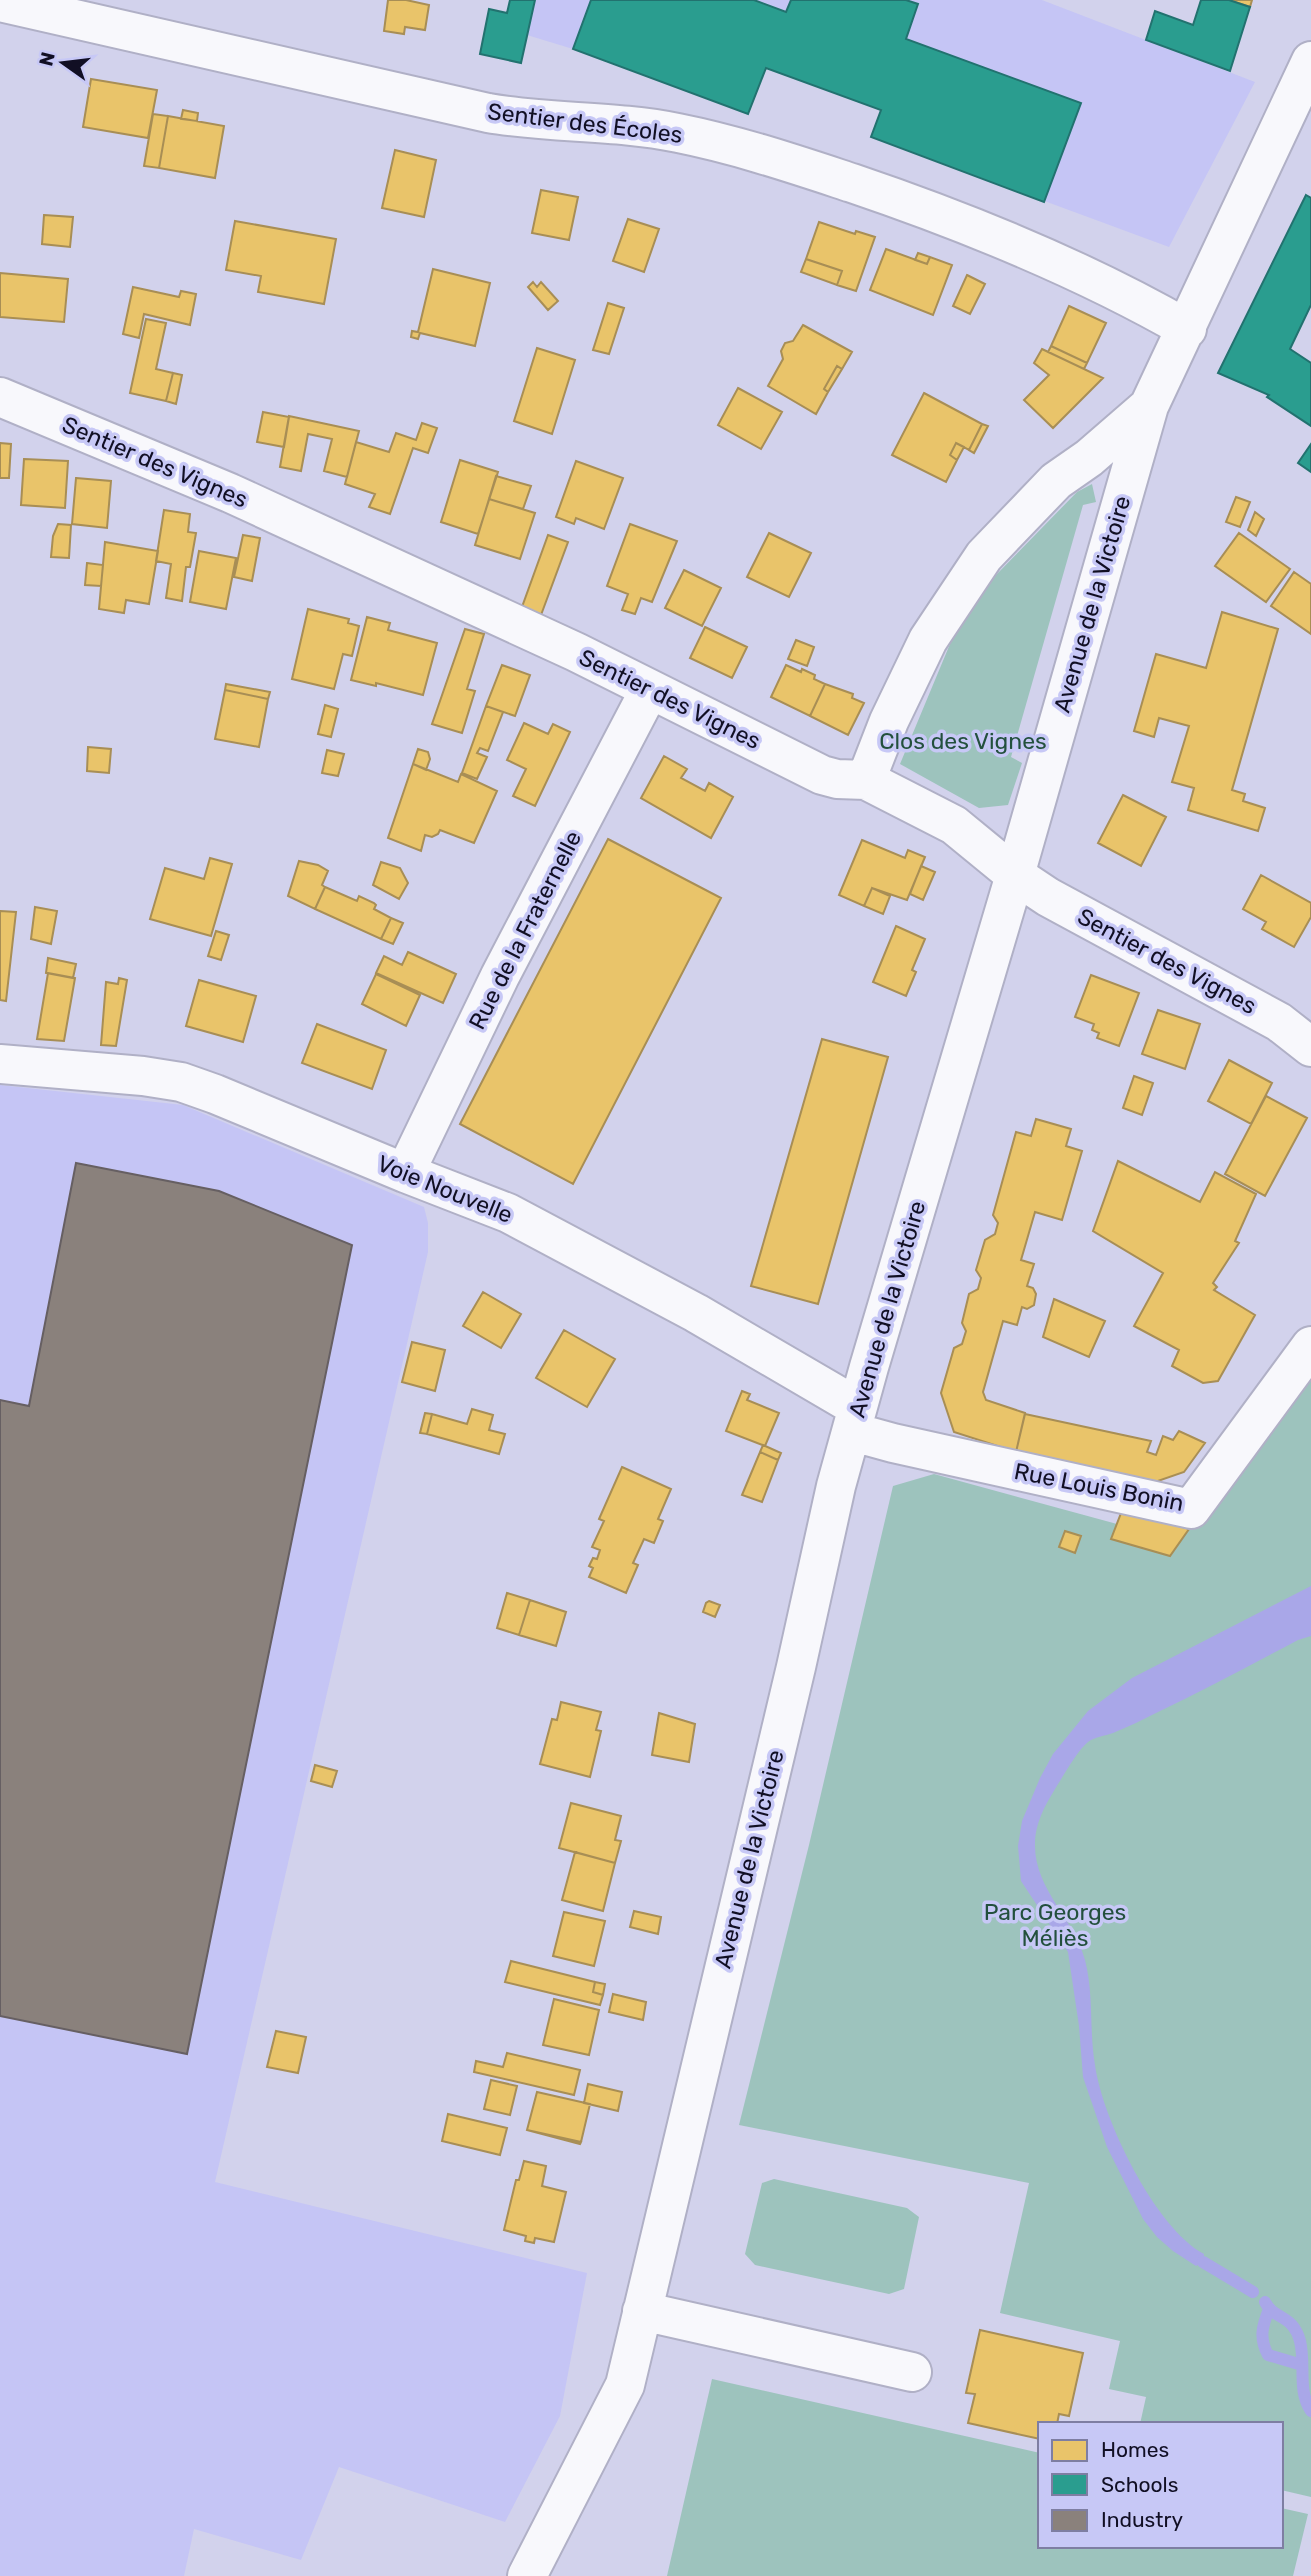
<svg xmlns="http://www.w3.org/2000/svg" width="1311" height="2576" font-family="Rubik,sans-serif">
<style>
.built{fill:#c5c5f5}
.green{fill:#9dc3bd}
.water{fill:#a9a7e8}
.homes{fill:#e9c46a;stroke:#a88e55;stroke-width:2}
.schools{fill:#2a9d8f;stroke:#22726f;stroke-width:2}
.industry{fill:#8a817c;stroke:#665f62;stroke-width:2}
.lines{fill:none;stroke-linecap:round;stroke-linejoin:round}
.stream{stroke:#a9a7e8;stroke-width:12}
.minor-casing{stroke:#b0b0c6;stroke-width:42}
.minor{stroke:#f8f8fc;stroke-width:38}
.labels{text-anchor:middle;stroke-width:7;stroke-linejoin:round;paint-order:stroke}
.street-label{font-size:23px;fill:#110f24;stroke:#c7c8f6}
.park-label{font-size:23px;fill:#23503d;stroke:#c7c8f6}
</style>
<rect width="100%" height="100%" fill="#d2d2ec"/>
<path class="built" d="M535,0H1042L1255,82L1169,247L871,137L881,110L766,68L748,114L573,49L527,35Z
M0,1085L183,1105L424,1207L428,1223V1252L215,2182L587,2273L560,2416L505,2522L339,2467L301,2560L194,2529L184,2576H0Z"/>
<path class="green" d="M1092,484L1096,502L1083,505L1011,757L1022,763L1008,805L979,808L900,764L955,632L996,575L1077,492Z
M1311,1370V2497L1281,2490V2424H1140L1146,2397L1109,2389L1120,2341L1000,2313L1029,2183L739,2125L809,1845L893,1486L934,1474L1117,1524L1111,1539L1170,1556L1189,1529L1201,1520Z
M774,2179L907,2208L919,2217L904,2289L889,2294L755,2265L745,2254L762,2183Z
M712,2379L1040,2453V2546H1281V2508L1308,2514L1293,2576H667Z"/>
<path class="water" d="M1311,1586V1636L1298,1640C1251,1665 1204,1690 1156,1713C1142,1720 1128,1727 1113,1733C1105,1736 1094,1737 1088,1742C1079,1749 1066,1771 1060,1781C1048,1800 1035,1821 1035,1844C1034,1889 1074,1918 1085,1960C1094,1995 1089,2030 1095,2065C1102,2118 1155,2228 1204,2254L1203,2262L1196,2266L1173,2251L1157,2237L1143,2219L1107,2147L1083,2077L1079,2026L1068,1952L1021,1881L1018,1846L1022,1821L1040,1778L1053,1754L1088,1711L1132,1678Z"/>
<path class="homes" d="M388,0H406L429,5L425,30L405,27L404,34L384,31Z
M1229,0H1252L1250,7Z
M91,79L157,90L148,138L83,127Z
M183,110L198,113L197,121L181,119Z
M153,114L168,116L159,168L144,166Z
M168,116L224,126L215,178L159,168Z
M395,150L436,160L424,217L382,208Z
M541,190L578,197L569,240L532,233Z
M44,215L73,217L70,247L42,244Z
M628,219L659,229L644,272L613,261Z
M235,221L336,239L324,304L258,292L261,276L226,270Z
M819,222L855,234L856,231L875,237L856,291L837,285L842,271L806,259Z
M886,249L927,264L930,257L952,265L933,315L870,290Z
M918,253L930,257L927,264L915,260Z
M806,259L842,271L837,285L801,272Z
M433,269L490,283L475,346L420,333L418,339L411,337L412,331L418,332Z
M0,273L68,279L64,322L0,317Z
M967,275L985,284L970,314L953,306Z
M533,282L537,287L541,282L558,301L548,310L528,287Z
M133,287L179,297L181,291L196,294L190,325L144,314L139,338L123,334Z
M608,303L624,308L609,354L593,350Z
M1069,306L1106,323L1087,363L1051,346Z
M146,319L166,323L156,369L173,373L166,401L130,393Z
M803,325L852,352L842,369L837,366L824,389L828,392L816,414L768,386L783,359L781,351L785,343L793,341Z
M1051,346L1087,363L1084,369L1048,352Z
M537,348L575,360L552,434L514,421Z
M1042,349L1103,378L1053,428L1024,400L1049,375L1034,363Z
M837,366L842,369L828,392L824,389Z
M173,373L182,375L176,404L166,401Z
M738,388L782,412L761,449L718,425Z
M924,393L982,424L969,450L956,443L950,455L957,460L946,482L892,455Z
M263,412L289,417L284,447L257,442Z
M289,416L359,431L347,477L324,471L332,439L308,434L301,471L280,467Z
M422,423L437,428L428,453L413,448L390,514L369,507L375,494L345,484L356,442L389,452L396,433L416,440Z
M982,424L988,426L974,453L969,450Z
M0,443L11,444L9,478H0Z
M956,443L964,447L957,460L950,455Z
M24,459L68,461L65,508L21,505Z
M460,460L498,472L478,534L441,522Z
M576,461L623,478L604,529L576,518L574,524L556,517Z
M496,476L531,486L523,509L489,499Z
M76,478L111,481L107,528L72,524Z
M1236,497L1250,502L1240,527L1226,522Z
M489,499L535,513L520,559L475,545Z
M164,510L190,514L188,532L196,533L190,567H186L182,601L166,598L171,564L156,561Z
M1255,512L1264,519L1256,536L1248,530Z
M58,524L71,525L69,558L51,557L53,536Z
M630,524L677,541L652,602L641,598L635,614L622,610L628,594L607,586Z
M769,533L811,553L789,597L747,577Z
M1239,533L1290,569L1266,602L1215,566Z
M243,535L260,538L252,581L234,577Z
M548,535L568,542L541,615L522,607Z
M105,542L158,551L149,604L126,600L124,613L99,609Z
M199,551L236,558L226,609L190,602Z
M87,563L103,565L101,586L85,585Z
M684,570L721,588L702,626L665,608Z
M1294,572L1311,584V634L1271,606Z
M308,609L349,619L348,623L359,626L352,656L343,654L334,689L292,679Z
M1222,612L1278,629L1232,790L1245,794L1243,801L1265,808L1258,831L1188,810L1194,788L1172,782L1189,726L1159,718L1154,737L1134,731L1156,654L1206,668Z
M367,617L390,623L388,630L437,643L423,695L376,683V686L351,680Z
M705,627L747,647L732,678L690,658Z
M465,629L484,634L467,689L475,691L462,733L432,724Z
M796,640L814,647L807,666L788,659Z
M502,665L530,675L515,716L486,706Z
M786,665L801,672L802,669L815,675L814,679L825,684L810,716L771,697Z
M226,684L270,692L268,699L225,690Z
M825,684L853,694L852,698L864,703L848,735L810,716Z
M225,690L268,699L259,747L215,739Z
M325,705L338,709L331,737L318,734Z
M486,706L503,712L488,751L480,748L477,753L487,757L477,779L462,773Z
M524,723L548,734L553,724L570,732L535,806L513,796L526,769L507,760Z
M88,747L111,749L109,773L87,771Z
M418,749L428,752L430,759L426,770L413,764Z
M327,750L344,754L338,776L322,773Z
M664,756L687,769L681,778L705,791L709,783L733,797L711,838L641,798Z
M413,764L458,782L461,774L497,791L474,843L440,830L438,834L432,837L425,835L421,851L388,838Z
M1123,795L1166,817L1141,866L1098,843Z
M608,839L721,898L573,1184L460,1124Z
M862,840L905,858L908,850L925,857L907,900L872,888L864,906L839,895Z
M210,858L232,864L211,936L150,919L165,868L204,879Z
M299,861L318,865L328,871L322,885L325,887L315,909L288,896Z
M381,862L400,868L408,883L399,899L373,885Z
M921,866L935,872L923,900L910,894Z
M1261,875L1311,903V917L1294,947L1262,929L1266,922L1243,909Z
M325,887L357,901L359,896L374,903L376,905L374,909L391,918L381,939L315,909Z
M872,888L890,896L883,914L864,906Z
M35,907L57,911L51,944L31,939Z
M0,911L16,912L6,1001L0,1000Z
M391,918L403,923L393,944L381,939Z
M896,926L925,939L912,970L916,972L906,996L873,982Z
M216,931L229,935L221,960L208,956Z
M408,952L456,974L443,1003L376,973L384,956L402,965Z
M48,958L76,964L73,978L46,973Z
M48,973L75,978L64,1041L37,1039Z
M376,974L420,995L406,1026L362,1004Z
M1091,975L1139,993L1119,1046L1097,1038L1099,1033L1092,1030L1094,1024L1075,1017Z
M119,978L127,980L116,1046L101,1045L106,982L118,984Z
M199,980L256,996L243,1042L186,1026Z
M1158,1010L1200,1024L1185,1069L1142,1054Z
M317,1024L386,1050L372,1089L302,1063Z
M822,1039L888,1057L818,1304L751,1286Z
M1229,1060L1272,1083L1251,1124L1208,1101Z
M1134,1076L1153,1083L1142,1115L1123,1108Z
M1266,1096L1307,1118L1265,1196L1225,1174Z
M1036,1119L1071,1129L1066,1146L1082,1151L1062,1220L1035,1212L1021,1260L1034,1264L1027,1286L1033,1288L1036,1294L1034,1305L1027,1309L1022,1307L1017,1325L1003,1321L983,1392L986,1400L1025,1413L1016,1452L954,1432L941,1393L954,1348L962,1344L966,1331L962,1323L969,1294L978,1289L981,1278L976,1270L985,1240L995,1234L998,1223L993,1215L1016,1132L1031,1136Z
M1118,1161L1200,1202L1215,1172L1256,1194L1235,1241L1239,1243L1213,1283L1217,1287L1214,1290L1255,1315L1218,1381L1203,1383L1172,1366L1179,1350L1134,1326L1163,1273L1093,1231Z
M483,1292L521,1314L501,1348L463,1326Z
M1054,1299L1105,1321L1089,1357L1043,1337Z
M564,1330L615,1359L587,1407L536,1378Z
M412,1342L445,1350L435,1391L402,1382Z
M742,1391L750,1394L747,1400L779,1413L765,1446L726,1431Z
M472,1409L493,1415L489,1430L505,1434L499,1454L427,1434L432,1414L467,1424Z
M425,1413L432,1414L427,1434L420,1433Z
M1025,1414L1151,1441L1147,1452L1156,1455L1163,1436L1173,1440L1179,1431L1205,1443L1184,1472L1155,1482L1016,1452Z
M763,1445L781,1453L778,1460L760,1452Z
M760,1452L778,1460L762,1502L742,1495Z
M622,1467L671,1489L658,1519L663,1521L654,1543L644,1539L633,1563L638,1565L626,1593L589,1577L593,1568L589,1566L593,1558L597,1559L600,1550L592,1547L604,1521L599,1519Z
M1123,1508L1189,1529L1170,1556L1111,1539Z
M1065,1531L1081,1536L1075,1553L1059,1547Z
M507,1593L530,1600L519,1635L497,1628Z
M530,1600L566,1612L556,1646L519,1635Z
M709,1601L720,1605L715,1617L703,1612L706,1603Z
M561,1702L601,1712L596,1730L601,1731L590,1777L540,1764L552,1719L557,1720Z
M659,1713L695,1724L689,1762L652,1755Z
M315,1765L337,1771L332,1787L311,1781Z
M571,1803L621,1816L615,1840L621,1841L615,1863L559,1848Z
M575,1852L615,1863L603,1911L562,1900Z
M634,1911L661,1917L658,1934L630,1927Z
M564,1912L605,1921L594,1966L553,1956Z
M511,1961L595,1982L593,1992L603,1995L600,2005L505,1982Z
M595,1982L605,1984L603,1995L593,1992Z
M613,1994L646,2002L643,2020L609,2012Z
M554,1999L599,2010L589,2055L543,2045Z
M276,2031L306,2037L298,2073L267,2067Z
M507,2053L580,2070L574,2095L474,2072L476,2061L503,2067Z
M491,2080L517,2086L510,2115L484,2109Z
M588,2084L622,2092L618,2111L584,2103Z
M537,2092L590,2104L581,2142L527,2130Z
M448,2114L507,2128L500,2155L442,2141Z
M527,2130L581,2142L580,2144Z
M524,2161L546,2166L542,2186L566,2192L554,2242L535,2238L534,2243L525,2241L526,2236L504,2230L516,2180H519Z
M980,2330L1083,2353L1069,2416L1059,2414L1057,2424H1040V2439L968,2423L975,2394L966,2393Z"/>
<path class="schools" d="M510,0H535L521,63L480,54L489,9L507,13Z
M591,0H754L786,12L791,0H906L918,4L906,39L1081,103L1044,202L871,137L881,110L766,68L748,114L573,49Z
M1201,0H1229L1250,7L1230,71L1146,40L1155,11L1193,25Z
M1306,195L1311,198V305L1290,349L1311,363V426L1267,397L1269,395L1218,373Z
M1311,444V472L1298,463Z"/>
<path class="industry" d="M76,1163L219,1191L352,1245L187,2054L0,2016V1400L29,1406Z"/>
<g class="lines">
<path class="stream" d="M1203,2262L1253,2292
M1265,2302C1274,2320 1293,2314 1300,2341C1306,2365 1297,2390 1311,2411
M1269,2309C1262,2327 1259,2338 1268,2355L1302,2365"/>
<defs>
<path id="minor" d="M0,2L488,113C551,124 615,120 678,133C738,145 794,164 852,183C967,222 1081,268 1187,329
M0,397L230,493L576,652L822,775L837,779L866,780L954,825L1015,875L1048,897L1279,1022L1311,1047
M866,780L889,721L928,640L984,556L1056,481L1089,458L1149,406
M0,1064L143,1076L181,1082L215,1094L405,1173L508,1213L696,1313L857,1407
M405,1173L500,976L650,689
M853,1432L893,1443L1191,1509L1311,1346
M642,2311L912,2372
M527,2576L625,2385L796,1667L836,1486L869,1367L1015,875L1149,406L1311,61"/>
</defs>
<use href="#minor" class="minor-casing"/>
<use href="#minor" class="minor"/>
</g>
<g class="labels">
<g class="street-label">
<text transform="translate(585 123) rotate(7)" y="8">Sentier des Écoles</text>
<text transform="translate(155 462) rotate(23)" y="8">Sentier des Vignes</text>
<text transform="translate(1092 604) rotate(-74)" y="8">Avenue de la Victoire</text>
<text transform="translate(670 699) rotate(26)" y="8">Sentier des Vignes</text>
<text transform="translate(525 930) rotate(-63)" y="8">Rue de la Fraternelle</text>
<text transform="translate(1167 961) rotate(28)" y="8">Sentier des Vignes</text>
<text transform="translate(445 1189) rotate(22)" y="8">Voie Nouvelle</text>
<text transform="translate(887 1309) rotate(-74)" y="8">Avenue de la Victoire</text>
<text transform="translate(1099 1487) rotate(11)" y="8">Rue Louis Bonin</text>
<text transform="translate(749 1859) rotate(-76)" y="8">Avenue de la Victoire</text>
</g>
<g class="park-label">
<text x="963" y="749">Clos des Vignes</text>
<text x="1055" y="1920">Parc Georges<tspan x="1055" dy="26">Méliès</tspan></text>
</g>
</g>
<rect x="1038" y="2422" width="245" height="126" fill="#c7c8f6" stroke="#7e7ea2" stroke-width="2"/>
<rect x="1052" y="2440" width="35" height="21" fill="#e9c46a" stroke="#7e7ea2" stroke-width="2"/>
<text x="1101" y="2457" font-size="21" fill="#110f24">Homes</text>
<rect x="1052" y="2474" width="35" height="21" fill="#2a9d8f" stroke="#7e7ea2" stroke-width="2"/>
<text x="1101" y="2492" font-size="21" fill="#110f24">Schools</text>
<rect x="1052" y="2510" width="35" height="21" fill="#8a817c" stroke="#7e7ea2" stroke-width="2"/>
<text x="1101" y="2527" font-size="21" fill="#110f24">Industry</text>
<g transform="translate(63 63) rotate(284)" stroke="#c7c8f6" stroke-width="5" paint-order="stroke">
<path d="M0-5L12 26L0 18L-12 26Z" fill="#110f24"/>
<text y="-10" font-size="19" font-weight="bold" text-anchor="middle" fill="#110f24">N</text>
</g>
</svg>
